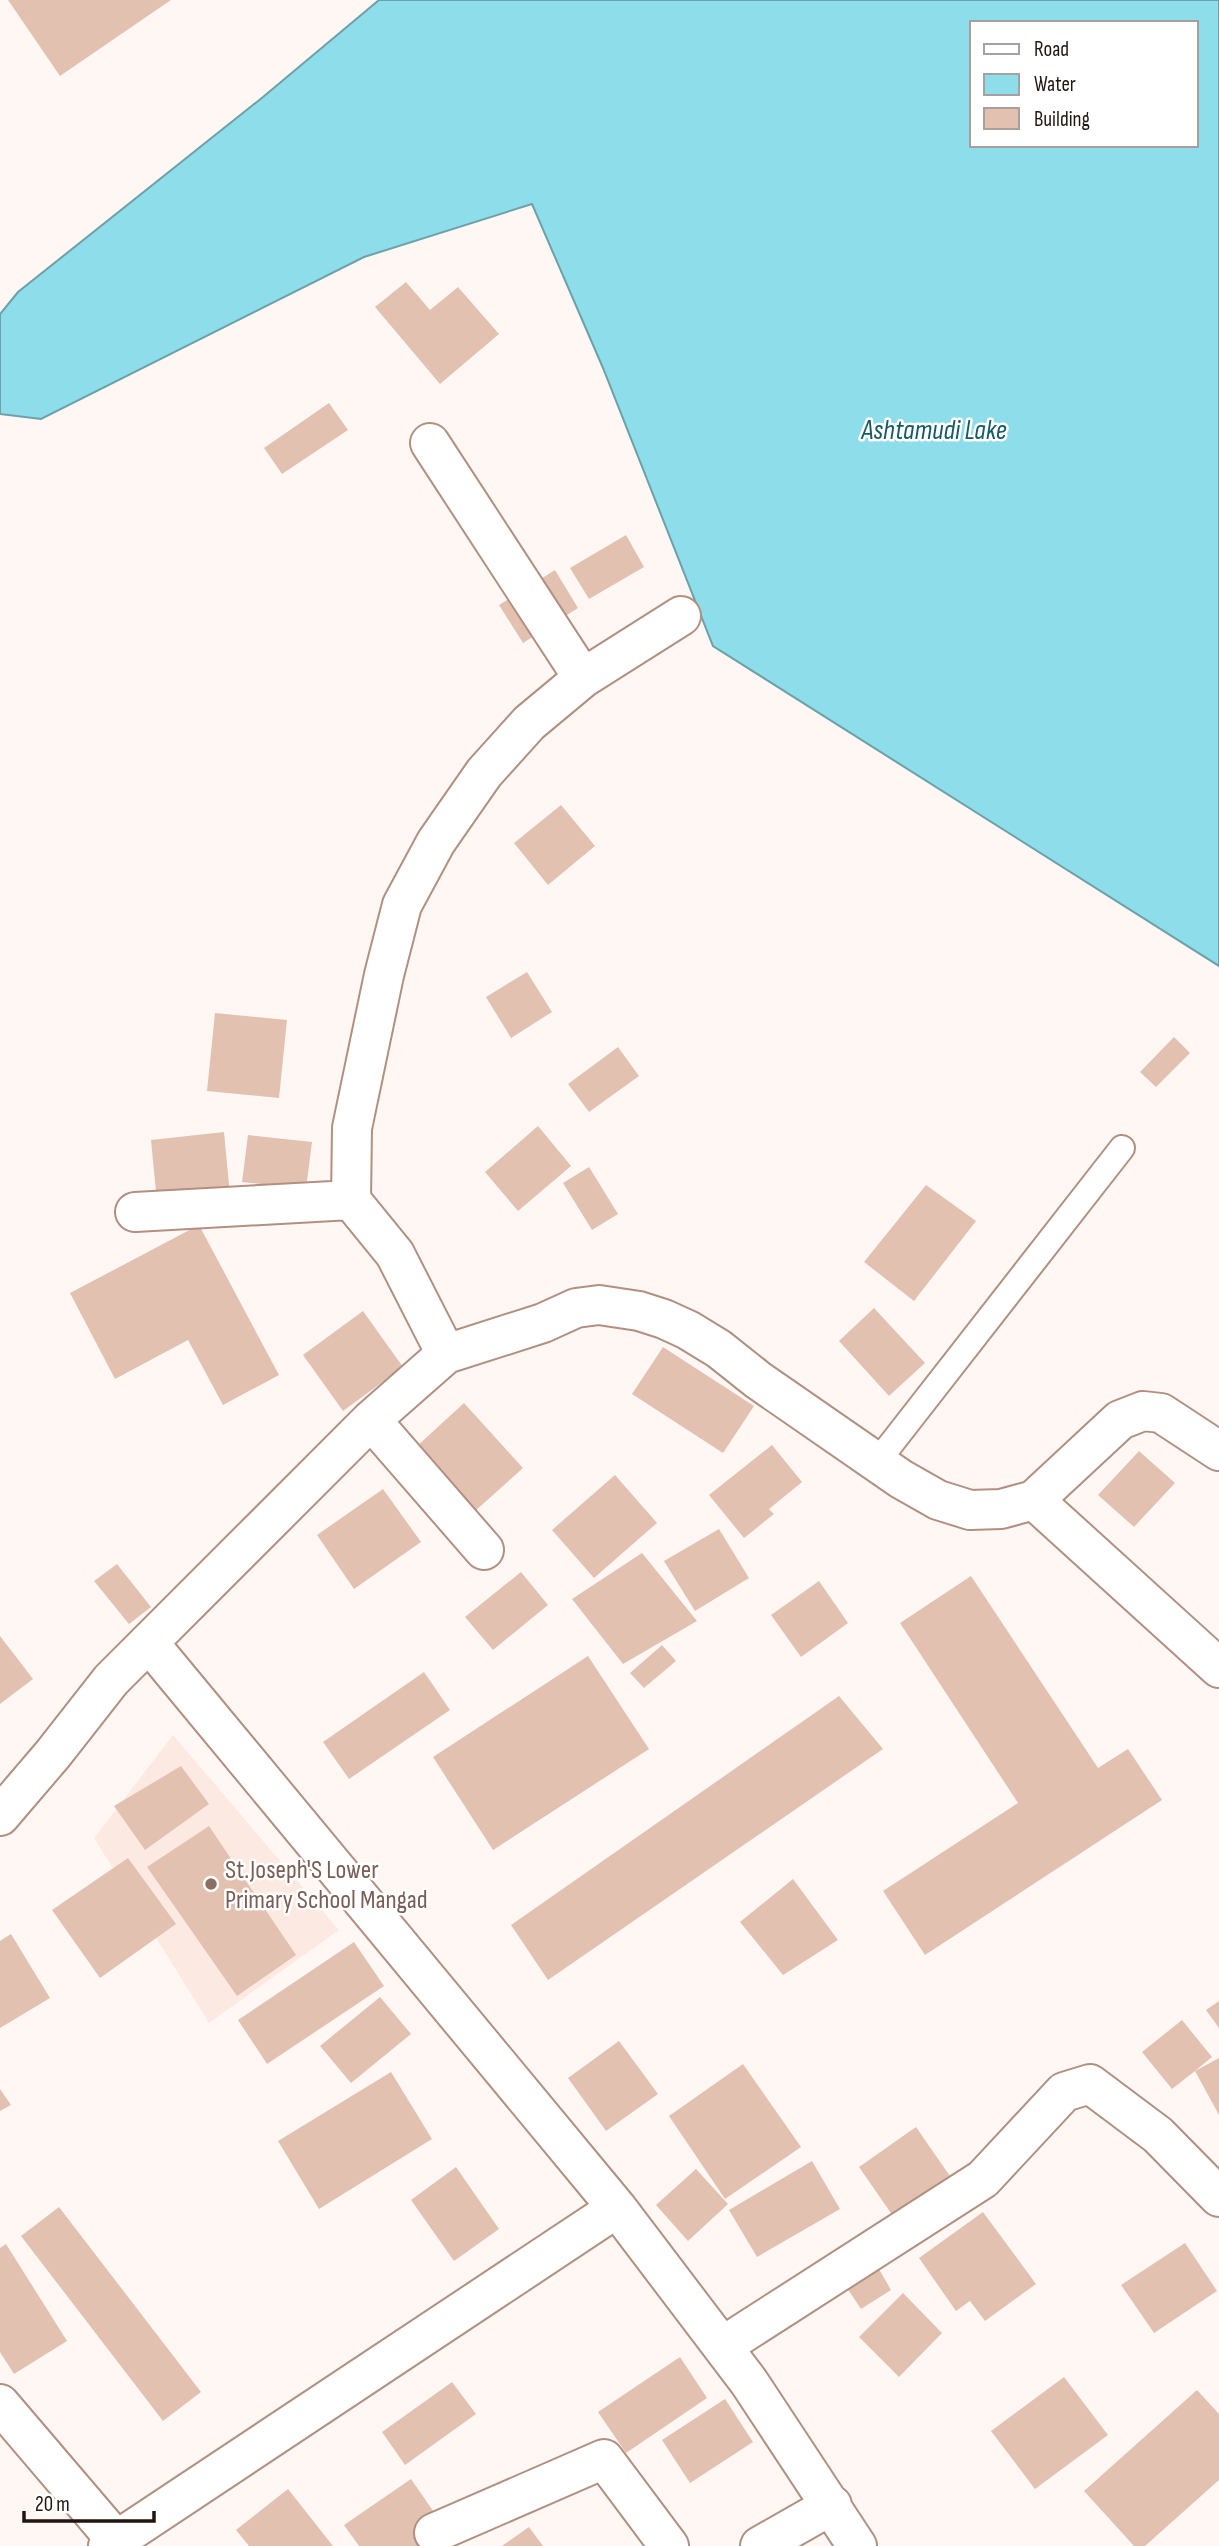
<svg xmlns="http://www.w3.org/2000/svg" width="1219" height="2546" font-family="'Sofia Sans Condensed',sans-serif">
<style>
.built{fill:#fceae2}
.water{fill:#8dddea;stroke:#6da1a8;stroke-width:2;fill-rule:evenodd}
.building{fill:#e3c1b0}
.lines{fill:none;stroke-linecap:round;stroke-linejoin:round}
.service-casing{stroke:#b19081;stroke-width:28}
.minor-casing{stroke:#b19081;stroke-width:42}
.service{stroke:#fff;stroke-width:24}
.minor{stroke:#fff;stroke-width:38}
.education-dot{fill:#8d6e63;stroke:#fff;stroke-width:2.5}
.labels{text-anchor:middle;stroke-width:5;stroke-linejoin:round;paint-order:stroke}
.education-label{font-size:26px;fill:#785e54;stroke:#fff;text-anchor:start}
.water-label{font-size:28px;font-style:italic;fill:#165a64;stroke:#fff}
</style>
<rect width="100%" height="100%" fill="#fff7f4"/>
<path class="built" d="M173,1735L339,1930L209,2023L94,1838Z"/>
<path class="water" d="M379,0H1219V966L713,646L603,368L532,204L364,257L41,419L0,414V314L18,292L263,97ZM972,23H1196V145H972Z"/>
<path class="building" d="M8,0H171L60,76Z
M406,282L430,310L458,287L499,334L440,384L375,307Z
M329,403L348,430L282,474L264,448Z
M626,535L644,567L589,599L570,568Z
M555,570L578,608L523,643L499,605Z
M561,805L595,846L548,885L514,843Z
M527,972L552,1012L511,1038L486,997Z
M215,1013L287,1020L279,1098L207,1091Z
M1174,1037L1190,1053L1156,1087L1140,1072Z
M618,1047L639,1076L589,1112L568,1084Z
M538,1126L571,1166L518,1211L485,1172Z
M224,1132L230,1195L157,1202L151,1140Z
M248,1135L312,1142L306,1189L242,1182Z
M589,1167L618,1214L592,1230L563,1183Z
M926,1185L976,1221L914,1301L864,1262Z
M199,1225L279,1375L223,1405L188,1340L115,1379L70,1293Z
M874,1308L925,1363L889,1396L839,1341Z
M363,1311L403,1367L343,1411L303,1355Z
M663,1347L754,1406L723,1453L632,1394Z
M464,1403L523,1468L475,1511L416,1447Z
M772,1445L802,1482L769,1509L774,1514L744,1538L709,1495Z
M1139,1451L1175,1483L1134,1527L1098,1495Z
M615,1475L657,1523L594,1578L552,1530Z
M383,1489L421,1542L354,1589L317,1535Z
M719,1529L749,1578L695,1611L664,1561Z
M642,1553L697,1621L623,1664L572,1599Z
M117,1564L151,1607L129,1624L94,1581Z
M521,1572L548,1605L493,1650L465,1617Z
M971,1576L1098,1768L1128,1749L1162,1800L925,1955L883,1891L1018,1803L900,1623Z
M819,1581L848,1623L801,1657L771,1615Z
M0,1636L33,1679L0,1704Z
M662,1645L676,1661L644,1688L630,1673Z
M588,1656L649,1749L493,1850L433,1757Z
M424,1672L450,1710L349,1779L323,1742Z
M839,1696L883,1749L548,1980L511,1925Z
M181,1766L209,1804L145,1850L114,1806Z
M209,1826L296,1955L237,1996L147,1867Z
M128,1858L176,1924L100,1978L52,1910Z
M793,1879L838,1940L783,1975L740,1922Z
M11,1934L50,1998L0,2028V1941Z
M354,1942L384,1986L267,2064L238,2020Z
M380,1997L411,2034L351,2083L320,2046Z
M1219,2001V2028L1206,2010Z
M1182,2020L1212,2057L1195,2071L1219,2058V2115L1195,2071L1172,2089L1142,2052Z
M619,2041L658,2094L606,2131L568,2078Z
M743,2064L801,2147L725,2199L669,2116Z
M391,2072L432,2139L319,2209L278,2141Z
M0,2089L11,2105L0,2111Z
M916,2127L952,2179L895,2219L859,2167Z
M812,2161L840,2209L757,2257L729,2210Z
M456,2167L499,2229L454,2261L411,2200Z
M696,2169L728,2204L688,2241L656,2205Z
M59,2207L201,2392L163,2421L21,2236Z
M983,2212L1036,2284L985,2321L970,2301L956,2311L919,2258Z
M1185,2243L1217,2291L1154,2333L1121,2285Z
M6,2244L67,2341L14,2374L0,2352V2248Z
M879,2269L891,2290L861,2309L847,2288Z
M903,2293L942,2333L899,2377L859,2337Z
M680,2357L707,2398L626,2453L598,2412Z
M1064,2377L1108,2435L1035,2489L991,2431Z
M452,2382L476,2414L405,2465L382,2432Z
M1197,2390L1219,2414V2480L1145,2546H1134L1084,2491Z
M725,2399L753,2442L690,2483L662,2440Z
M411,2479L447,2531L425,2546H359L344,2525Z
M288,2489L333,2546H249L236,2530Z
M529,2527L543,2546H502Z"/>
<g class="lines">
<defs>
<path id="service" d="M877,1462L1122,1148"/>
<path id="minor" d="M430,443L583,678
M135,1212L351,1200
M446,1354L395,1254L351,1200L352,1128L384,975L402,905L436,842L484,773L529,723L583,678L681,616
M371,1420L484,1550
M1034,1500L1219,1668
M149,1643L617,2208L749,2382L857,2546
M0,1816L53,1754L111,1680L371,1420L446,1354L543,1323L576,1308L599,1305L639,1311L664,1319L688,1330L719,1349L758,1380L901,1479L938,1500L970,1510L1001,1509L1034,1500L1120,1420L1143,1411L1161,1413L1219,1451
M723,2346L983,2179L1064,2092L1090,2084L1158,2135L1219,2197
M0,2404L116,2540
M434,2533L604,2459L669,2546
M108,2546L617,2208
M760,2546L832,2505"/>
</defs>
<use href="#service" class="service-casing"/>
<use href="#minor" class="minor-casing"/>
<use href="#service" class="service"/>
<use href="#minor" class="minor"/>
</g>
<circle class="education-dot" cx="211" cy="1884" r="7"/>
<g class="labels">
<g class="education-label">
<text x="225" y="1878">St.Joseph'S Lower<tspan x="225" dy="30">Primary School Mangad</tspan></text>
</g>
<g class="water-label">
<text x="934" y="439">Ashtamudi Lake</text>
</g>
</g>
<rect x="970" y="21" width="228" height="126" fill="#ffffff" stroke="#a6a19f" stroke-width="2"/>
<rect x="984" y="44" width="35" height="10" fill="#ffffff" stroke="#a6a19f" stroke-width="2"/>
<text x="1034" y="56" font-size="21" fill="#21150f">Road</text>
<rect x="984" y="74" width="35" height="21" fill="#8dddea" stroke="#a6a19f" stroke-width="2"/>
<text x="1034" y="91" font-size="21" fill="#21150f">Water</text>
<rect x="984" y="108" width="35" height="21" fill="#e3c1b0" stroke="#a6a19f" stroke-width="2"/>
<text x="1034" y="126" font-size="21" fill="#21150f">Building</text>
<path d="M24 2511v10h130v-10" fill="none" stroke="#21150f" stroke-width="3.5"/>
<text x="35" y="2511" font-size="21" fill="#21150f" stroke="#ffffff" stroke-width="5" paint-order="stroke">20 m</text>
</svg>
